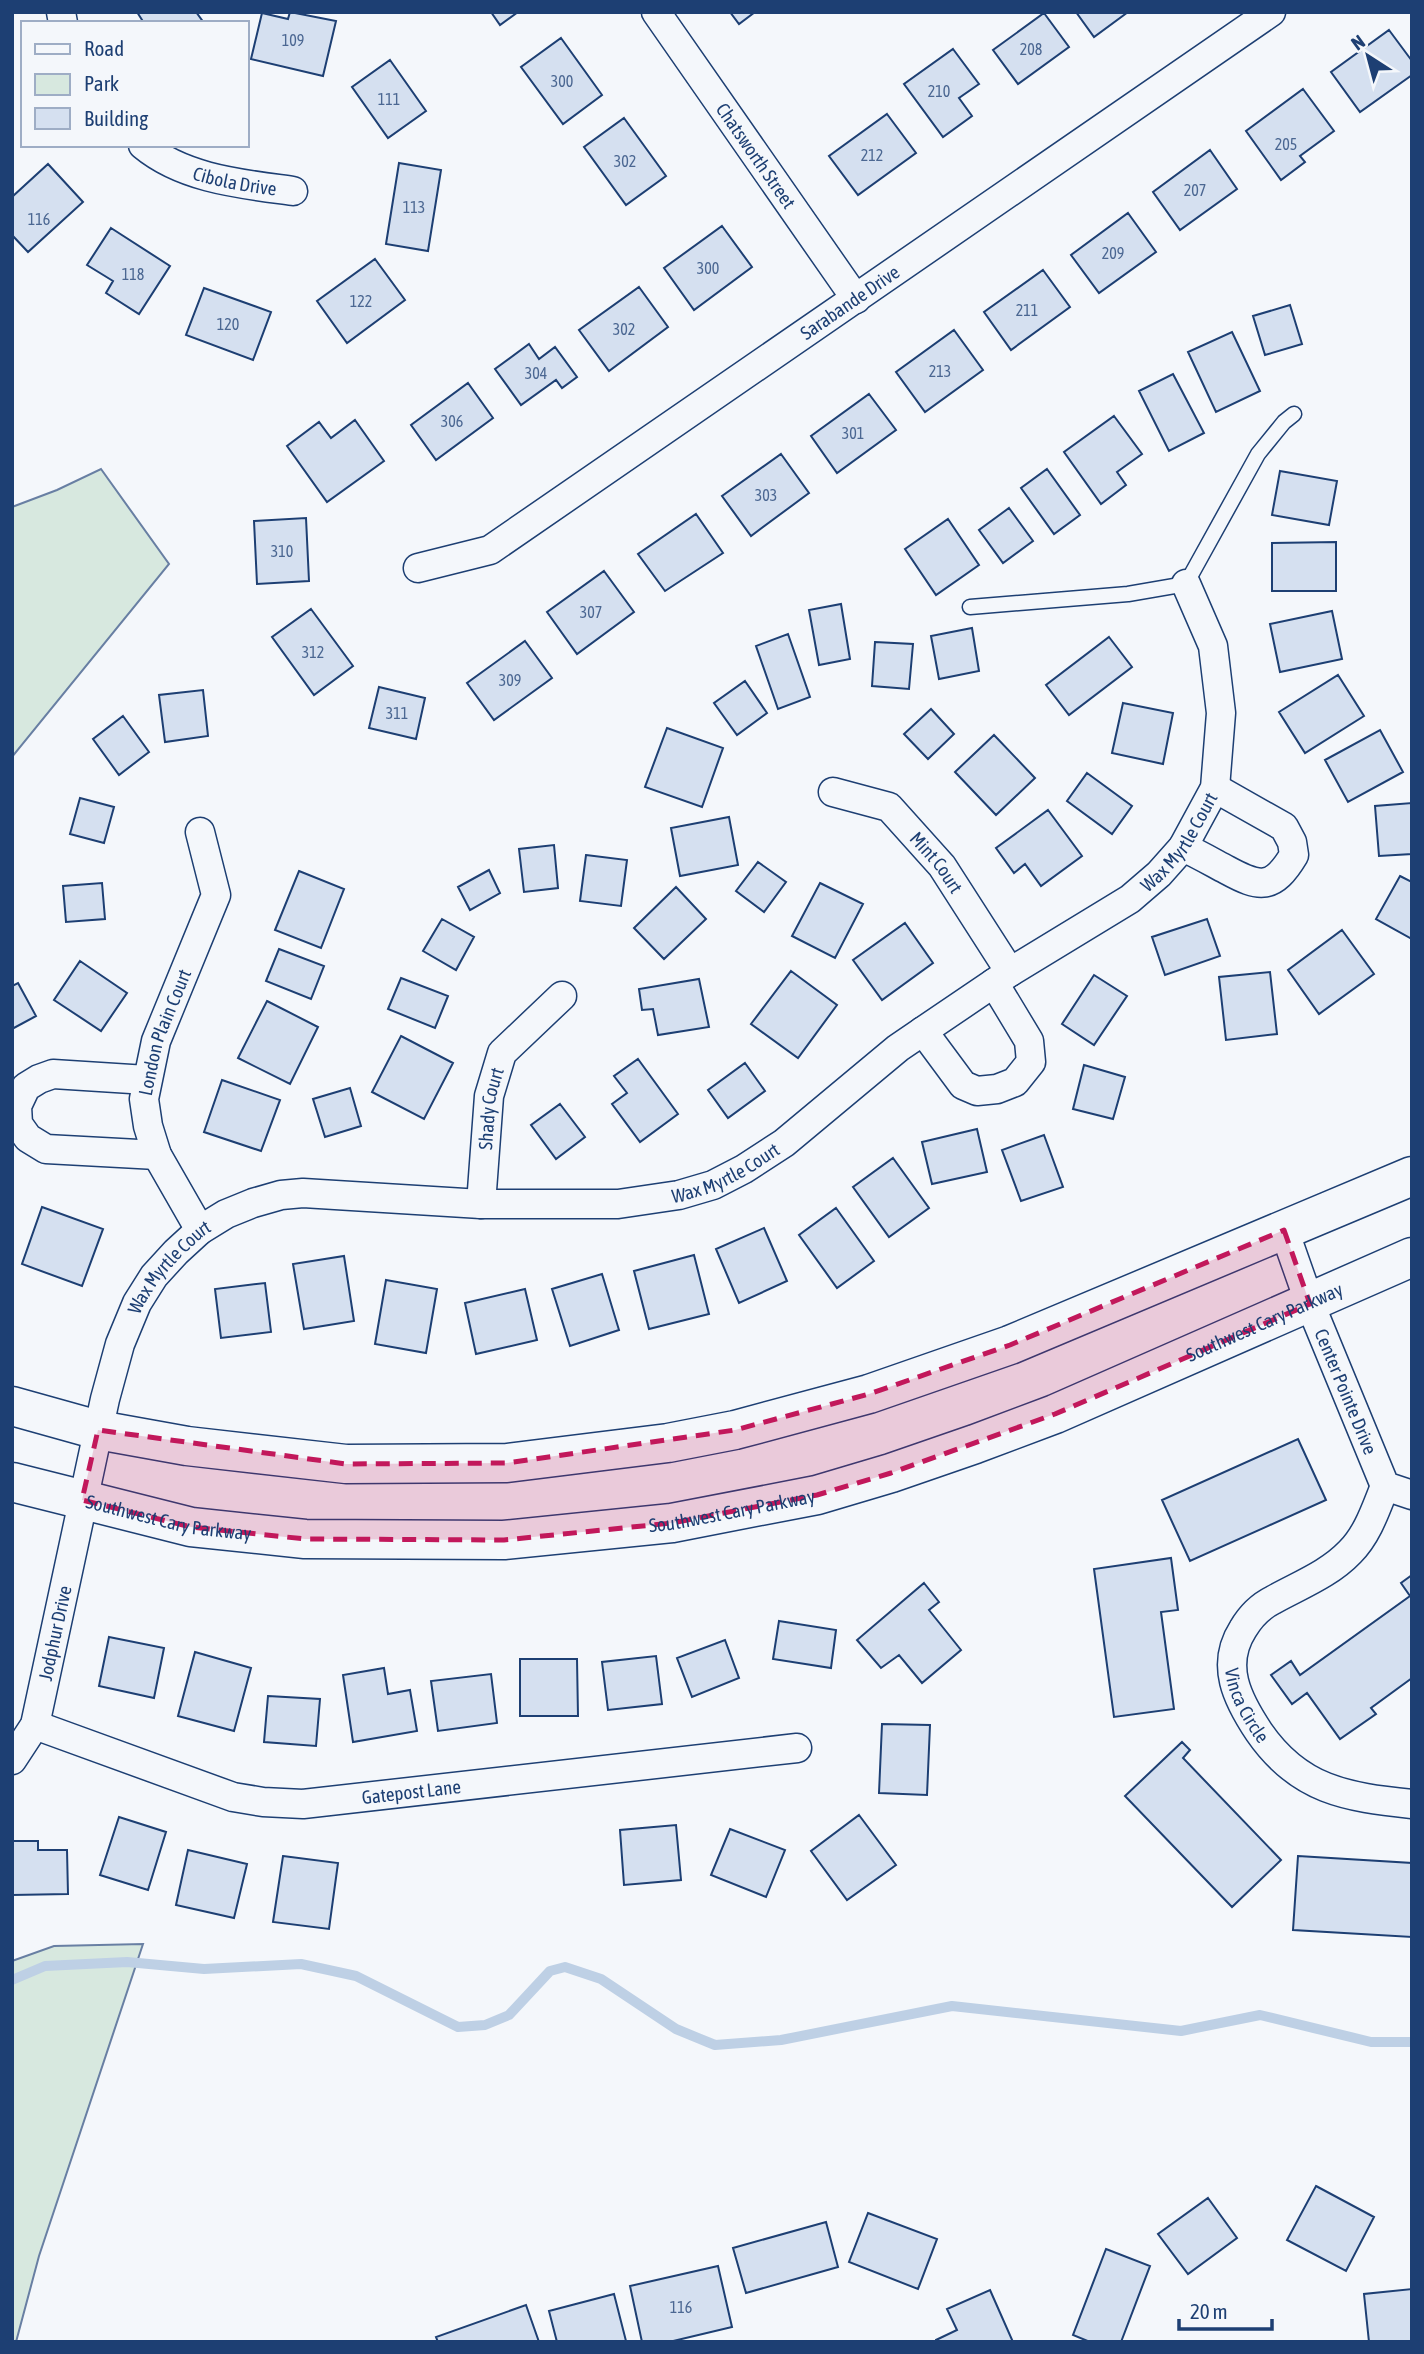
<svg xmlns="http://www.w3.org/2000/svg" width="1424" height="2354" font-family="'Asap Condensed',sans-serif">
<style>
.green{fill:#d7e8df;stroke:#687fa3;stroke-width:2}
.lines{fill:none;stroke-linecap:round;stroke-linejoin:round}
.stream{stroke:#bed0e5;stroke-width:10}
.building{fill:#d5e0f0;stroke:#1d3f73;stroke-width:2}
.service-casing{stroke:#1d3f73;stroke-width:17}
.minor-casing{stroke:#1d3f73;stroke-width:31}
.primary-casing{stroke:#1d3f73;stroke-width:41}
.service{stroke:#f4f7fb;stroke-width:14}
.minor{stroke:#f4f7fb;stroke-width:28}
.primary{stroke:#f4f7fb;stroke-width:38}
.marked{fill:#c2185b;fill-opacity:0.2;stroke:#c2185b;stroke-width:5;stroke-dasharray:14 9;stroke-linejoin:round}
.labels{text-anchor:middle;stroke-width:5;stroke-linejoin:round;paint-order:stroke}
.number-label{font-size:16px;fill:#4b6792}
.street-label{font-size:19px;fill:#1d3f73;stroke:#f4f7fb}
</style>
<rect width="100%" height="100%" fill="#f4f7fb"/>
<path class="green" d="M101,469L169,564L12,757V507L57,490Z
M143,1944L39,2256L16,2342H12V1961L54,1946Z"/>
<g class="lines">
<path class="stream" d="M12,1980L45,1966L127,1962L204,1969L301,1964L356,1976L458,2027L485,2025L509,2015L550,1971L565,1967L601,1979L676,2029L715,2045L781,2040L952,2006L1181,2031L1260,2015L1371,2042H1412"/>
</g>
<path class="building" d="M137,12H196L204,23H144Z
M290,12L336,21L323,76L251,59L262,13L288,19Z
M491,12H518L500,25Z
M730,12H755L739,24Z
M1076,12H1128L1094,37Z
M1044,13L1069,47L1018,84L993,50Z
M1389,30L1412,61V75L1360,112L1331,72Z
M561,38L602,95L563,124L521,67Z
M953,49L979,84L959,98L972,116L943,137L904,84Z
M390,60L426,111L388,138L352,87Z
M1303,89L1334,131L1300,156L1305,162L1281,180L1246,131Z
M887,114L916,153L858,195L829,156Z
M624,118L666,176L626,205L584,147Z
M1210,150L1237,189L1180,230L1153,192Z
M399,163L441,170L428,251L386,244Z
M48,164L83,202L28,252L12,235V197Z
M1128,213L1156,252L1099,293L1071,255Z
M722,226L752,267L694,310L664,268Z
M111,228L170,266L139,314L106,293L113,281L87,265Z
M375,259L405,300L347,343L317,301Z
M1043,270L1070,307L1011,350L984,312Z
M639,287L668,327L609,371L579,330Z
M204,288L271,312L253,360L186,335Z
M1290,305L1302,344L1265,355L1253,316Z
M954,330L983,370L925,412L896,372Z
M1232,332L1260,391L1216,412L1188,352Z
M529,344L539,359L555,347L577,377L562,388L556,380L521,405L495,369Z
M1173,374L1204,433L1169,451L1139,391Z
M468,383L493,418L436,460L411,425Z
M869,394L896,430L837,473L811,436Z
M1114,416L1142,454L1117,472L1126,485L1101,504L1064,452Z
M355,420L384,461L327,502L287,446L319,422L331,438Z
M781,454L809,493L751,536L722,496Z
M1047,469L1080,515L1054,534L1021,488Z
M1280,471L1337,481L1329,525L1272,515Z
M1009,508L1033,541L1003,563L979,530Z
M696,514L723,553L665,591L638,554Z
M306,518L309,581L257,584L254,521Z
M948,519L979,565L936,595L905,549Z
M1336,542V591H1272V543Z
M604,571L634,612L577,654L547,612Z
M841,604L850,659L819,665L809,610Z
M311,609L353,666L314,695L272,637Z
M1332,611L1342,659L1280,672L1270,624Z
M972,628L979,671L939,679L931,636Z
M788,634L810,697L778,709L756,646Z
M1109,637L1132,667L1069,715L1046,685Z
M525,641L552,678L494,720L467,683Z
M875,642L913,644L909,689L872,686Z
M1338,675L1364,716L1305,753L1279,712Z
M745,681L767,713L737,735L714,703Z
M379,687L425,698L416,739L369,728Z
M203,690L208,736L165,742L159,695Z
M1123,703L1173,713L1163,764L1112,753Z
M931,709L954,734L928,759L904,734Z
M123,716L149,752L119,775L93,739Z
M667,728L723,748L702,807L645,787Z
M1380,730L1403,772L1348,802L1325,760Z
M994,735L1035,778L996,815L955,772Z
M1087,773L1132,806L1112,834L1067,801Z
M80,798L114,807L104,843L70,834Z
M1412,803V854L1379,856L1375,806Z
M1048,810L1082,856L1041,886L1025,864L1014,873L996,848Z
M729,817L738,865L680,876L671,828Z
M554,845L558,888L524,892L519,849Z
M586,855L627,860L621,906L580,901Z
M758,862L786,882L764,912L736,891Z
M489,870L500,893L470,910L458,887Z
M299,871L344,889L321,948L275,930Z
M1400,876L1412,882V939L1376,919Z
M102,883L105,919L66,922L63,886Z
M820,883L863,904L835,958L792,936Z
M676,887L706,919L664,959L634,928Z
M442,919L474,937L456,970L423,951Z
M1207,919L1220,956L1165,975L1152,937Z
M905,923L933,963L882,1000L853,960Z
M1342,930L1374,974L1319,1014L1288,970Z
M279,949L324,966L311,999L266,981Z
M80,961L127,993L101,1031L54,1000Z
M791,971L837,1005L798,1058L751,1024Z
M1270,972L1277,1034L1226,1040L1219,977Z
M1094,975L1127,996L1094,1045L1062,1024Z
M401,978L448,996L435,1028L388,1009Z
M699,979L709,1027L658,1035L653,1009L642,1010L639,989Z
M18,983L36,1016L12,1029V986Z
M267,1001L318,1027L290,1084L238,1058Z
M401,1036L453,1063L424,1119L372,1092Z
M638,1059L678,1114L640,1142L612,1104L627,1093L614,1076Z
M745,1063L765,1091L728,1118L708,1090Z
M1084,1065L1125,1077L1113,1119L1073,1109Z
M222,1080L280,1100L261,1151L204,1132Z
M350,1088L361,1126L325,1137L313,1099Z
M560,1104L585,1137L556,1159L531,1125Z
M977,1129L987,1172L932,1184L922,1142Z
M1044,1135L1063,1187L1021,1201L1002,1150Z
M893,1158L929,1208L889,1237L853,1187Z
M42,1207L103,1229L82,1286L22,1264Z
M836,1208L874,1261L837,1288L799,1235Z
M764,1228L787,1281L739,1303L716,1249Z
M694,1255L709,1314L649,1329L634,1271Z
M344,1256L354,1321L304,1329L293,1264Z
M602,1274L619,1330L570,1346L552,1289Z
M386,1280L437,1289L426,1353L375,1344Z
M265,1283L271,1332L221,1338L215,1289Z
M525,1289L537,1340L476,1354L465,1303Z
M1298,1439L1326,1500L1190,1561L1162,1500Z
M1171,1558L1178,1610L1161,1612L1174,1709L1114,1717L1094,1569Z
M1412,1575V1678L1371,1708L1376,1714L1340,1739L1307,1693L1292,1704L1271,1675L1291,1661L1300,1675L1410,1596L1401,1583Z
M924,1583L939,1602L929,1610L961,1650L922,1683L899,1655L881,1668L857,1640Z
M779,1621L836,1630L831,1668L773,1659Z
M109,1637L164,1648L154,1698L99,1686Z
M725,1640L739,1678L692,1697L677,1658Z
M195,1652L251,1668L234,1731L178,1716Z
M656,1656L662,1704L608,1710L602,1662Z
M520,1659H577L578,1716H520Z
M384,1668L388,1694L410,1690L417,1731L353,1742L343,1675Z
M491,1674L497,1723L438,1731L431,1681Z
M268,1696L320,1699L316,1746L264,1742Z
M882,1724L930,1725L927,1795L879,1793Z
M1182,1742L1190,1750L1183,1758L1281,1860L1232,1907L1125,1796Z
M859,1815L896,1865L847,1900L811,1851Z
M119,1817L166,1832L148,1890L100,1875Z
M676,1825L681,1880L624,1885L620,1830Z
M730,1829L785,1850L766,1897L711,1875Z
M12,1841H38V1850H67L68,1894L12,1895Z
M188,1850L247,1864L234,1918L176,1905Z
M283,1856L338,1863L329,1929L273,1922Z
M1298,1856L1412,1863V1937L1293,1930Z
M1316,2186L1374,2217L1346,2271L1287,2240Z
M1208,2198L1237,2238L1188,2274L1158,2234Z
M868,2213L937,2239L918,2289L849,2262Z
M826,2222L838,2267L746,2293L733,2248Z
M1106,2249L1150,2266L1121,2342H1090L1073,2335Z
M718,2266L732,2327L669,2342H642L630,2286Z
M1412,2289V2342H1369L1364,2294Z
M990,2290L1013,2342H936V2340L957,2330L947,2309Z
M614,2294L626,2341L557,2342L549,2311Z
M526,2305L539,2342H438L436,2337Z"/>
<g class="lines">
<defs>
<path id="service" d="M970,607L1128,594L1186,584L1258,454L1284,422L1294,414"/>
<g id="minor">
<path d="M61,12L63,23"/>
<path id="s1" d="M656,12L856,299"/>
<path id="s2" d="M143,145C184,179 242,184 293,191"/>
<path id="s3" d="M418,568L490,550L1271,12"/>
<path id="s4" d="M833,792L889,807L942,866L1010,972"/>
<path d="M1183,847C1198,854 1212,862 1227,870C1260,888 1273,890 1294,855L1292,842L1284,827L1215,788"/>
<path d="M923,1031L963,1085L977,1091L997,1089L1015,1082L1031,1062L1029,1041L994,983"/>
<path d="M147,1080L53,1074L39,1079L26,1087L17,1106L18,1124L28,1138L46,1149L157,1155"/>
<path id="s5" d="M481,1204L489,1096L502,1053L562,996"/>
<path id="s6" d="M200,1230L157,1155L148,1126L144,1099L156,1041L216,895L200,832"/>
<path id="s7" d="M1284,1230L1310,1304L1385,1486L1412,1495"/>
<path id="s8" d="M1385,1486C1376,1508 1368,1534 1350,1552C1329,1574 1300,1585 1273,1600C1261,1606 1250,1617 1243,1629C1220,1665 1237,1699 1259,1732C1299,1790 1346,1797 1412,1804"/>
<path id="s9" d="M35,1725L233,1797L263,1802L303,1804L797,1748"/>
<path id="s10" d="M12,1760L35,1725L105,1399L120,1344L137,1303L154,1276L176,1252L200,1230L226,1214L253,1203L281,1195L303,1193L481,1204H618L679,1195L713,1185L744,1169L784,1143L898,1048L1010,972L1130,899L1159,874L1183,847L1215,788L1221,713L1213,646L1186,584"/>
</g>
<g id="primary">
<path d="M12,1406L98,1430L187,1446L346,1464L507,1463L668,1443L735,1430L869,1394L1010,1345L1412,1176"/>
<path id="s11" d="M12,1482L191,1527L305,1539L504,1540L672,1523L817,1495L891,1473L975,1444L1055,1414L1412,1257"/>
</g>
</defs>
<use href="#service" class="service-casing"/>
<use href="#minor" class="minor-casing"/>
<use href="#primary" class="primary-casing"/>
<use href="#service" class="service"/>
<use href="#minor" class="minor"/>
<use href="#primary" class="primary"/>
</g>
<path class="marked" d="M1284,1230L1310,1304L1055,1414L891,1473L817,1495L672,1523L504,1540L305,1539L191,1527L82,1500L98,1430L346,1464L507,1463L735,1430L869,1394L1010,1345Z"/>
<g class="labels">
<g class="number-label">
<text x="293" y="46">109</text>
<text x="1031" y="55">208</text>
<text x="562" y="87">300</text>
<text x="939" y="97">210</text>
<text x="389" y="105">111</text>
<text x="1286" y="150">205</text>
<text x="872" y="161">212</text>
<text x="625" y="167">302</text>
<text x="1195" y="196">207</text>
<text x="414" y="213">113</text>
<text x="39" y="225">116</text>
<text x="1113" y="259">209</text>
<text x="708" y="274">300</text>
<text x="133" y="280">118</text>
<text x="361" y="307">122</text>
<text x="1027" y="316">211</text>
<text x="228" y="330">120</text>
<text x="624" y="335">302</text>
<text x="940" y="377">213</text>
<text x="536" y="379">304</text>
<text x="452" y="427">306</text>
<text x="853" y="439">301</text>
<text x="766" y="501">303</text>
<text x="282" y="557">310</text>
<text x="591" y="618">307</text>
<text x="313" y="658">312</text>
<text x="510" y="686">309</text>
<text x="397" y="719">311</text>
<text x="681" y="2313">116</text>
</g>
<g class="street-label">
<text dy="7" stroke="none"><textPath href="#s1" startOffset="175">Chatsworth Street</textPath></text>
<text dy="7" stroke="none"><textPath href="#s2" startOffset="100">Cibola Drive</textPath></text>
<text dy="7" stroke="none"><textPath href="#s3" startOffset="511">Sarabande Drive</textPath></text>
<text dy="7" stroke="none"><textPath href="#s10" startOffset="1680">Wax Myrtle Court</textPath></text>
<text dy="7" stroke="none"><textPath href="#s4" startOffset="131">Mint Court</textPath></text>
<text dy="7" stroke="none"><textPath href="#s6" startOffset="214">London Plain Court</textPath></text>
<text dy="7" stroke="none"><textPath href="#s5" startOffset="96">Shady Court</textPath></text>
<text dy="7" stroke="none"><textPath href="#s10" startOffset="1113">Wax Myrtle Court</textPath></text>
<text dy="7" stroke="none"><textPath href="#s10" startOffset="525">Wax Myrtle Court</textPath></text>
<text dy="7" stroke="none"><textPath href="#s11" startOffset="1295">Southwest Cary Parkway</textPath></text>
<text dy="7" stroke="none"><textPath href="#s7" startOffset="173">Center Pointe Drive</textPath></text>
<text dy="7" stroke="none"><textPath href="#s11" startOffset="728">Southwest Cary Parkway</textPath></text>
<text dy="7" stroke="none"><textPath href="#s11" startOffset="161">Southwest Cary Parkway</textPath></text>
<text dy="7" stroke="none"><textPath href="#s10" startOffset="136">Jodphur Drive</textPath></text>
<text dy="7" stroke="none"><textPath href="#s8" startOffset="290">Vinca Circle</textPath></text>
<text dy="7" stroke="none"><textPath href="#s9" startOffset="390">Gatepost Lane</textPath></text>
</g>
</g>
<rect width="1424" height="2354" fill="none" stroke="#1d3f73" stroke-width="28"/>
<rect x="21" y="21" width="228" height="126" fill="#f4f7fb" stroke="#9eadc5" stroke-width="2"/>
<rect x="35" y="44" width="35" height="10" fill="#f4f7fb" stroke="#9eadc5" stroke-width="2"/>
<text x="84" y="56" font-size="21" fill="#1d3f73">Road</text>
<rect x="35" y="74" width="35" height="21" fill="#d7e8df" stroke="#9eadc5" stroke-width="2"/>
<text x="84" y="91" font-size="21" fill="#1d3f73">Park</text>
<rect x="35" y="108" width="35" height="21" fill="#d5e0f0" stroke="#9eadc5" stroke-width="2"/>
<text x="84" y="126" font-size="21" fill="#1d3f73">Building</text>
<g transform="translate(1368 56) rotate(324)" stroke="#f4f7fb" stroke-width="5" paint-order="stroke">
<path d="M0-5L12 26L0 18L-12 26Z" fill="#1d3f73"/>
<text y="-10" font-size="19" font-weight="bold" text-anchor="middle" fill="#1d3f73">N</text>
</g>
<path d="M1179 2319v10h93v-10" fill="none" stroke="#1d3f73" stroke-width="3.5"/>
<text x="1190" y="2319" font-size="21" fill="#1d3f73" stroke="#f4f7fb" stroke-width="5" paint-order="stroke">20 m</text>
</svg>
